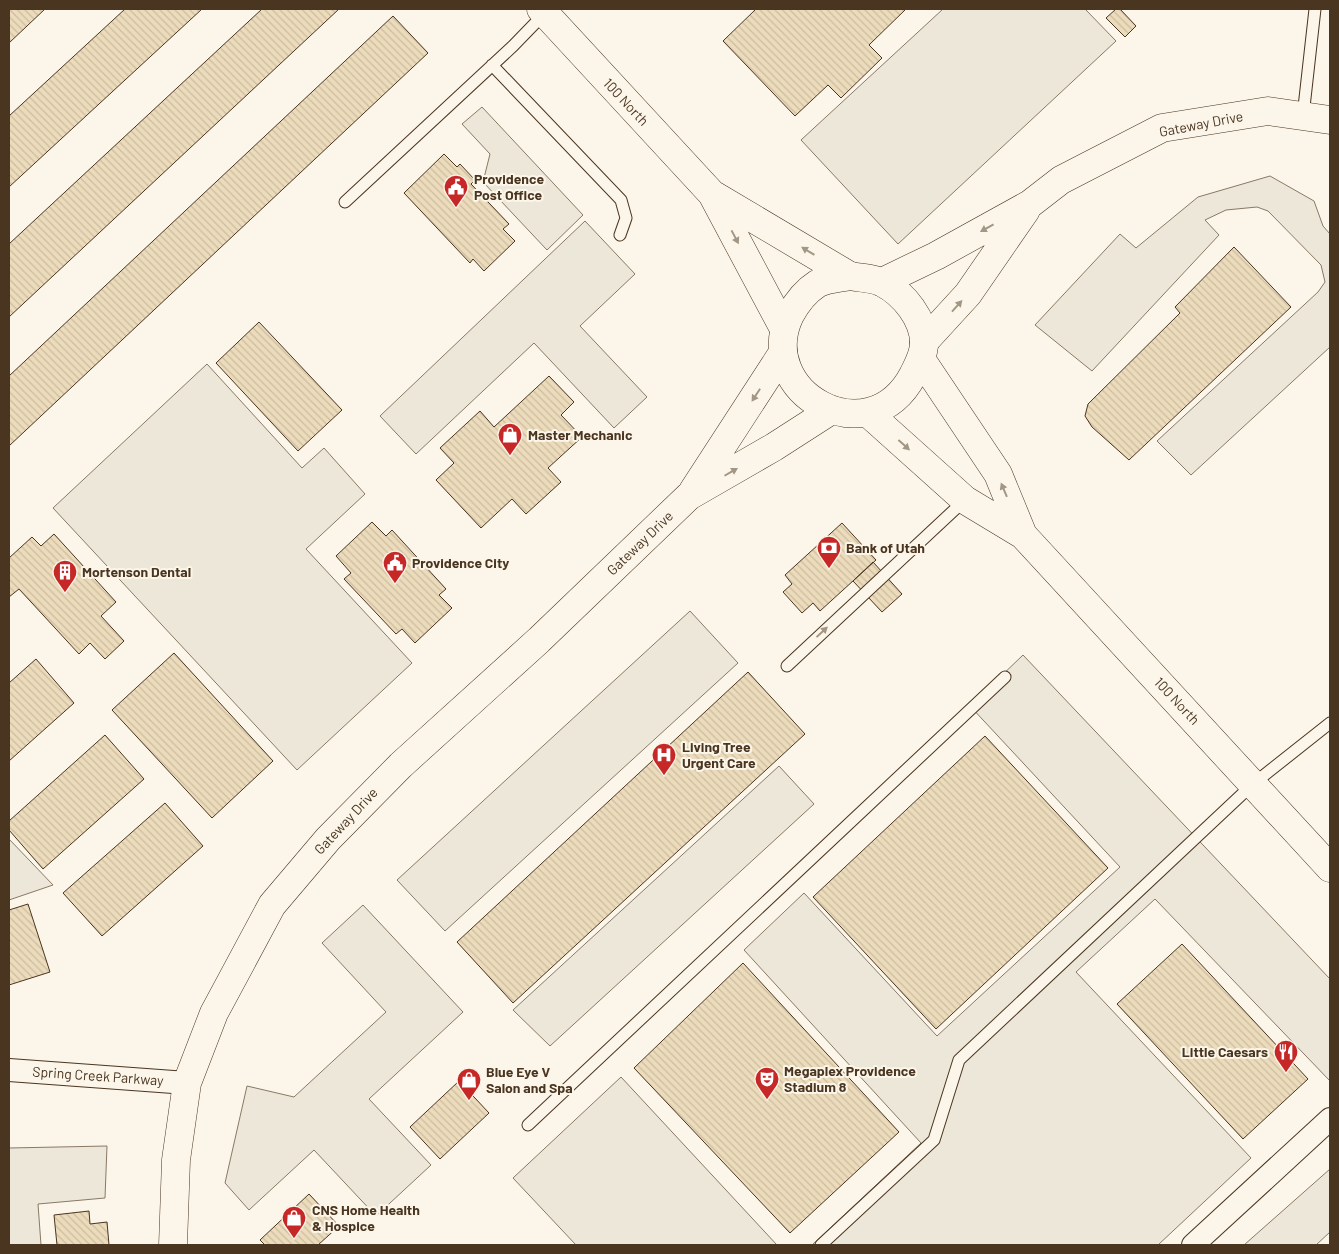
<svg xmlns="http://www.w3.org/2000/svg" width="1339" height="1254" font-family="Barlow,sans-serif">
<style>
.parking{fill:#ede7d9;stroke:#887966}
.building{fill:url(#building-back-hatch);stroke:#4a3520}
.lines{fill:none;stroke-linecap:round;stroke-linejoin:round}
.service-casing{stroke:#4a3520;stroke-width:13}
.minor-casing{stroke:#4a3520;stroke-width:24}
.tertiary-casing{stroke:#4a3520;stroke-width:29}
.secondary-casing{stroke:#4a3520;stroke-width:29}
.service{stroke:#fbf6e9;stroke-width:11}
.minor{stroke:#fbf6e9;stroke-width:22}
.tertiary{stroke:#fbf6e9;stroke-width:28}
.secondary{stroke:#fbf6e9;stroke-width:28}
.oneway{fill:#a29684}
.labels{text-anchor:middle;stroke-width:4;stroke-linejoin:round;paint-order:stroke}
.street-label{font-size:14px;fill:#4a3520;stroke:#fbf6e9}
.poi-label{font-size:14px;font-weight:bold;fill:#4a3520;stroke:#fbf6e9;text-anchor:start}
</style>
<defs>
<pattern id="building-back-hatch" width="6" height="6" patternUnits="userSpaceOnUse" patternTransform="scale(1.25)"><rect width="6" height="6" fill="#ecdcbc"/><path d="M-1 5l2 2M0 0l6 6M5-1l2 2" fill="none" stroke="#ccbda1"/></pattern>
</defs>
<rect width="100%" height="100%" fill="#fbf6e9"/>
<path class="parking" d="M943,9H1085L1116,41L898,244L801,140Z
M482,107L583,215L547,250L483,182L490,154L462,124Z
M1270,176L1314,201L1323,226L1330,234V347L1191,475L1157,441L1318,292L1325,282L1321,265L1268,211L1257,207L1226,210L1205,220L1219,235L1092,371L1035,325L1120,234L1136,248L1198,197Z
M585,221L635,274L580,326L647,397L614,428L534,343L416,454L380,416Z
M207,364L302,468L324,448L365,494L306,549L412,663L297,770L53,508Z
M690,611L738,663L445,931L397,880Z
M1023,655L1330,979V1081L1155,899L1076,972L1251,1158L1158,1245H812L921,1143L744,950L804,893L937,1036L1120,867L970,706Z
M779,766L814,804L550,1046L513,1010Z
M9,839L53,885L9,900Z
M363,905L463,1012L369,1099L431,1165L376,1216L314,1150L249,1210L225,1183L247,1086L294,1097L386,1012L322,943Z
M621,1077L777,1245H576L513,1178Z
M107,1146L105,1198L38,1204L41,1245H9V1148Z
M1330,1169V1232L1316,1245H1244Z"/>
<path class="building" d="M9,9H45L9,43Z
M125,9H202L9,187V116Z
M262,9H339L9,317V244Z
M756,9H906L869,45L882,58L841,98L828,85L795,116L723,41Z
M1116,9H1120L1136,26L1125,37L1106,18Z
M393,16L428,53L9,446V376Z
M444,154L457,167L460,164L475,180L471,184L509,224L503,229L515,241L484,271L473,259L470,263L404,193Z
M1234,247L1291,307L1129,460L1092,427L1085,416L1088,404L1180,313L1175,307Z
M259,322L342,410L298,451L216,363Z
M549,376L574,402L561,415L582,437L548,468L561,482L526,514L512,499L481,528L436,480L454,463L440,448L480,411L494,427Z
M372,522L386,536L392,530L446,589L439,595L452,608L415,643L402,629L396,634L344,579L351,573L336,556Z
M842,523L876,560L820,611L813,603L802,613L783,592L792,584L785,575Z
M54,534L116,602L101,616L124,641L105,659L90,643L79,654L19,589L9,597V558L32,537L41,546Z
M873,562L902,594L882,612L853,581Z
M174,653L273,761L212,818L112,710Z
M36,659L74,703L9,761V683Z
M748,672L805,734L513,1003L457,942Z
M105,735L144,779L43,869L9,830V821Z
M985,736L1108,868L936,1029L813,897Z
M165,803L203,846L102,936L63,893Z
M28,904L50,972L9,985V910Z
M1182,944L1308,1079L1243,1139L1117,1004Z
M743,963L899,1132L790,1233L634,1068Z
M459,1081L489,1113L440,1159L410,1127Z
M309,1194L339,1226L318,1245H265L260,1240Z
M89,1211L90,1224L107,1222L109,1245H57L54,1215Z"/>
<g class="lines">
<defs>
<path id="service" d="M492,65L621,200L626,218L620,235
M1303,116L1315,9
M345,202L513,46L545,13
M787,666L965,500
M528,1125L1005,677
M821,1245L934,1140L959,1060L1253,784L1330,723"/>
<path id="minor" d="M9,1070L187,1083
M1193,1245L1330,1119"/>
<path id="tertiary" d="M541,9L712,194L784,329
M712,194L850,276
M882,282L936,256L1030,204L1061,180L1162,128L1268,111L1330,120
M924,342L968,294L1026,210"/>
<path id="secondary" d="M850,276C860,278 874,278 883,283C904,294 924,319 924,343C924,355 918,365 913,375C869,458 753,392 790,315C796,304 806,291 817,284C825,279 840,278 850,276Z
M921,359L998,474L1023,535
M868,413L965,500L1023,535L1330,868
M693,491L782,354
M173,1245L176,1160L187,1083L214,1013L272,905L328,839L401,765L539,640L689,496L774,447L830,411"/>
</defs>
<use href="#service" class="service-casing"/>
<use href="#minor" class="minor-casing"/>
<use href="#tertiary" class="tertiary-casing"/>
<use href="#secondary" class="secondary-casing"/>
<use href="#service" class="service"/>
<use href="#minor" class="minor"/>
<use href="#tertiary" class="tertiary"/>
<use href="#secondary" class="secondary"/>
</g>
<defs><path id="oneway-solid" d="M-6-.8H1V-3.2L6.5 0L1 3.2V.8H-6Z" transform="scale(1.25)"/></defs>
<g class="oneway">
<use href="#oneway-solid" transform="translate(987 228) rotate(151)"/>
<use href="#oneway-solid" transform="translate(735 237) rotate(62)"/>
<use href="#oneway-solid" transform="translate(808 251) rotate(-149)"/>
<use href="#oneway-solid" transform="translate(957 306) rotate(-48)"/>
<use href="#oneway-solid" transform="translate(756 395) rotate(123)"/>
<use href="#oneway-solid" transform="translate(904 445) rotate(42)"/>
<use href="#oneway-solid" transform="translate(731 472) rotate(-30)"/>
<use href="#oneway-solid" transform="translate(1004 490) rotate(-113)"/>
<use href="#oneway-solid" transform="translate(822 632) rotate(-43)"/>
</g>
<defs>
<symbol id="civic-pin" viewBox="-11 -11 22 30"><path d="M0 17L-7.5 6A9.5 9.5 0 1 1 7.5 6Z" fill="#c62828" stroke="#fbf6e9"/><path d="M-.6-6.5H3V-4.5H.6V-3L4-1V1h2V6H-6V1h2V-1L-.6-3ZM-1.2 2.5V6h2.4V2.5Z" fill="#fff"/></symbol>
<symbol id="shop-pin" viewBox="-11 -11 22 30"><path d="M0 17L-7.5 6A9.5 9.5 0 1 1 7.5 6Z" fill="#c62828" stroke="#fbf6e9"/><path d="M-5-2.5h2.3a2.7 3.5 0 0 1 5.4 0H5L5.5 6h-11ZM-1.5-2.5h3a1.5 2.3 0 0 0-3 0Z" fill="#fff"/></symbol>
<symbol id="bank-pin" viewBox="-11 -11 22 30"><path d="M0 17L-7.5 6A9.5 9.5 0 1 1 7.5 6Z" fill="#c62828" stroke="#fbf6e9"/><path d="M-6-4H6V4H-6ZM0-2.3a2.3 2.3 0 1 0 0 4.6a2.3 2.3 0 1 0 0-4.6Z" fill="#fff"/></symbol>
<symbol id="building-pin" viewBox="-11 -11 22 30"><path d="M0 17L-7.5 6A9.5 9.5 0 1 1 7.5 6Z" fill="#c62828" stroke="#fbf6e9"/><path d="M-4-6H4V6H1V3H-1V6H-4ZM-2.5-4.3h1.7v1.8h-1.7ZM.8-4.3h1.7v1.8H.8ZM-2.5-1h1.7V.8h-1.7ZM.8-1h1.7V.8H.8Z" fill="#fff"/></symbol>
<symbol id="hospital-pin" viewBox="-11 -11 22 30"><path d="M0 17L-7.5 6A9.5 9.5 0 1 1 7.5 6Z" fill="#c62828" stroke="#fbf6e9"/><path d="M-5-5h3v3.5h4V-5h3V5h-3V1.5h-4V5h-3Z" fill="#fff"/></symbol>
<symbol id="restaurant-pin" viewBox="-11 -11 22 30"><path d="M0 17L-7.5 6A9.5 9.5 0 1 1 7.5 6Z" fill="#c62828" stroke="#fbf6e9"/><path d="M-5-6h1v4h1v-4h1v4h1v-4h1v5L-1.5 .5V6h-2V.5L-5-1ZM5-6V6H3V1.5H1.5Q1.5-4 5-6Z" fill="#fff"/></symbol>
<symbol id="theatre-pin" viewBox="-11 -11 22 30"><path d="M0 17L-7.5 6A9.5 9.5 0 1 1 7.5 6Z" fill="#c62828" stroke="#fbf6e9"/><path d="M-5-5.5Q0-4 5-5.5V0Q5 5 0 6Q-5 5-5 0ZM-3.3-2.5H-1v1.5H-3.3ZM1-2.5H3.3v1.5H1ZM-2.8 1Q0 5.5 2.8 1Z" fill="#fff"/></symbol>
</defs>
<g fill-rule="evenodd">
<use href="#civic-pin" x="442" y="173" width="28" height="38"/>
<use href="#shop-pin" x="496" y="421" width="28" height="38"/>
<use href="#bank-pin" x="815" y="534" width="28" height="38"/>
<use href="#civic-pin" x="381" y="549" width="28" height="38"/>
<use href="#building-pin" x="51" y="558" width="28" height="38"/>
<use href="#hospital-pin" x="650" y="741" width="28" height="38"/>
<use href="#restaurant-pin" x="1272" y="1038" width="28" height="38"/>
<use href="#theatre-pin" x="753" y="1065" width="28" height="38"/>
<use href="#shop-pin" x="455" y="1066" width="28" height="38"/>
<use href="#shop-pin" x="280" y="1204" width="28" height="38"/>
</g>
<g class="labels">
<g class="street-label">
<text transform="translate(626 102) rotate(47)" y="5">100 North</text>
<text transform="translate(1201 124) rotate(-11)" y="5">Gateway Drive</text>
<text transform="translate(640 543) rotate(-44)" y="5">Gateway Drive</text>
<text transform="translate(1177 701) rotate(47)" y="5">100 North</text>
<text transform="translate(346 821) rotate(-47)" y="5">Gateway Drive</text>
<text transform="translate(98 1076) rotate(4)" y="5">Spring Creek Parkway</text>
</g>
<g class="poi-label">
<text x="474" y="184">Providence<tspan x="474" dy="16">Post Office</tspan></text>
<text x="528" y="440">Master Mechanic</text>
<text x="846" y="553">Bank of Utah</text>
<text x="412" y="568">Providence City</text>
<text x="82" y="577">Mortenson Dental</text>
<text x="682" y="752">Living Tree<tspan x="682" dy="16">Urgent Care</tspan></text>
<text x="1268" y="1057" text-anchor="end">Little Caesars</text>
<text x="784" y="1076">Megaplex Providence<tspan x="784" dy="16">Stadium 8</tspan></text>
<text x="486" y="1077">Blue Eye V<tspan x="486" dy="16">Salon and Spa</tspan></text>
<text x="312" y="1215">CNS Home Health<tspan x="312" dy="16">&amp; Hospice</tspan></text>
</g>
</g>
<rect width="1339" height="1254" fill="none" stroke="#4a3520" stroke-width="20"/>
</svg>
